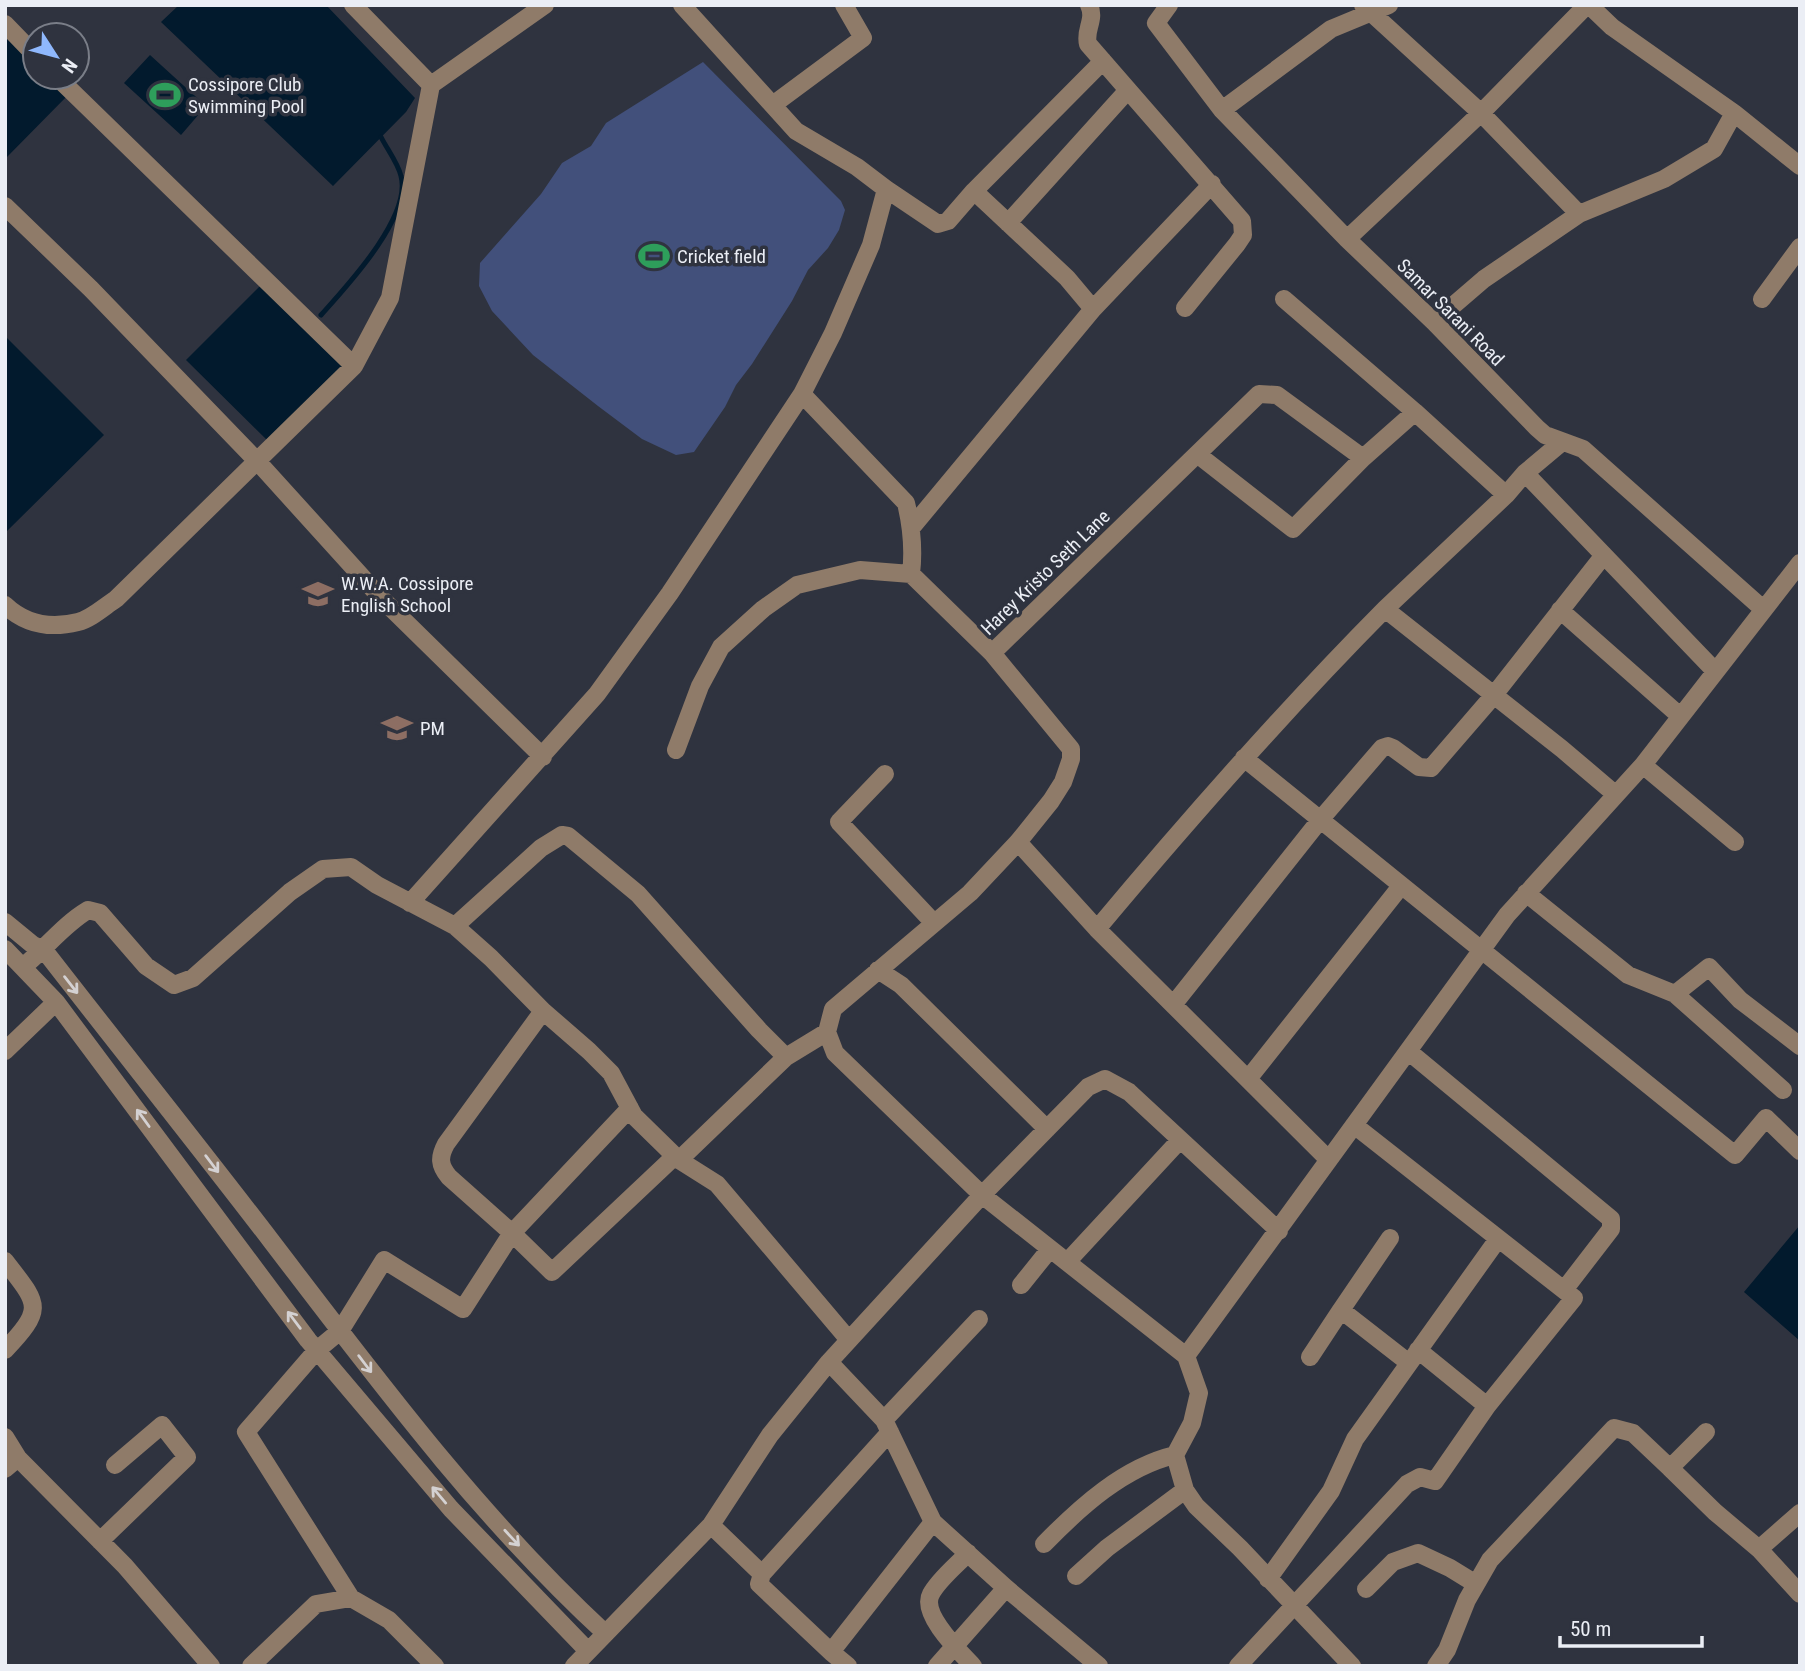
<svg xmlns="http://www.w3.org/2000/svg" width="1805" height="1671" font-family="'Roboto Condensed',sans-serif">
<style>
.green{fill:#42507b}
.water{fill:#021a2d}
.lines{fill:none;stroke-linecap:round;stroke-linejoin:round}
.stream{stroke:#021a2d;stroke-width:5}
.minor{stroke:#8f7b69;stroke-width:18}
.oneway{stroke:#d4d1d2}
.labels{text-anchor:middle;stroke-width:7;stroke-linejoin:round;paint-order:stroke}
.poi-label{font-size:19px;fill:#ebeef5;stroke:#2f333f;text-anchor:start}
.street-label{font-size:19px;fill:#ebeef5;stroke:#2f333f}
</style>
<rect width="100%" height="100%" fill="#2f333f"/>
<path class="green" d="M703,62L841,201L845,210L839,230L828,248L808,270L792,301L752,364L736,385L725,407L694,452L676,455L642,439L598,406L533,355L492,311L479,286L480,263L541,194L562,163L591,146L606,123Z"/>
<path class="water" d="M179,5H326L415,98L406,112L333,186L161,22Z
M5,22L35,52V77H61L73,90L5,159Z
M150,55L206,106L181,135L124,83Z
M269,277L350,358L268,441L186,360Z
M5,336L104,435L5,533Z
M1800,1225V1341L1744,1292Z"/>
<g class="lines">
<path class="stream" d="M321,315C346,287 412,217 401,176C398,163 387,149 381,137"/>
<path class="minor" d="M353,5L431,85L390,298L354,366
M682,5L796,131L857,167L886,189L871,245L833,333L802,394L906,503C912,528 914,549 911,574L992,653L1071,749V759L1063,782L1051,801L1018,842L970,893L833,1009L827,1032L835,1053L982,1195L1088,1087L1105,1079L1129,1092L1279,1231
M1089,5C1096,20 1084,30 1088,44L1242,221L1243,235L1237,244L1185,308
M1169,5L1156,23L1222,110L1347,239L1434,322L1537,428L1545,435L1583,449L1763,609
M1363,5L1481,113L1579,214
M1589,5L1612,27L1734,113L1800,166
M5,24L35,55
M431,85L545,5
M774,104L863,38L844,5
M1222,110L1331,29L1389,5
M886,189L938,224L948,221L974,191
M5,206L91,289L257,461L382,599L543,757
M1008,223L1128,90
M1347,239L1481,113L1587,5
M1284,299L1415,412
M1762,299L1800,247
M1093,309L1212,184
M1434,322L1484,279L1579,214L1664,179L1714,149L1734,113
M1562,442L1525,473L1506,495L1385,609L1562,749L1615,794
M1197,454L1293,529L1363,458
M1525,473L1715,671
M912,527L1093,309L1067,278L974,191L1103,61
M5,605C25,624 50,629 78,622C91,619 105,606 116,599L354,366L57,77
M1560,610L1680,716
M992,653L1259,394L1277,395L1363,458L1415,412L1506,495
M676,750L700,686L721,647L763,609L797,585L860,570L911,574
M1244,758L1735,1155L1766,1118L1800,1151
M1643,765L1735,842
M885,774L839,822L933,922
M1018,842L1097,929
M1526,893L1628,975L1675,994L1709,967L1740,1000L1800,1046
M410,903L597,694L670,593L802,394
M5,922L33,945L44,950C120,1048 197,1144 272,1242C376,1378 479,1517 605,1633
M455,926L541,848L562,835L568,836L638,894L759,1030L786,1057
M5,949L56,1002L308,1340L451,1509L588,1651
M24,966C46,948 63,925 88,910L100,913L146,966L174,985L193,978L290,892L323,869L351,867L377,885L455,926L491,958L543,1011L589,1051L611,1073L634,1116L679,1160L717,1184L849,1340
M878,970L901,985L1047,1129
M1675,994L1783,1090
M1173,1005L1320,820L1382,748L1388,746L1393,748L1419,767L1431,768L1494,695L1604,555
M543,1011L446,1144C439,1157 439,1165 449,1177L512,1233L552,1272L675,1156
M5,1051L56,1002
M1408,1051L1611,1219V1229L1564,1290
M1248,1079L1401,886
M679,1160L786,1057L827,1032
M1329,1160L1097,929C1189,819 1284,711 1385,609
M5,1261C38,1304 46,1307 5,1350
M1067,1262L1180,1140
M1021,1285L1050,1249
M1341,1310L1390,1238
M1418,1350L1487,1406
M1186,1356L1199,1393L1192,1423L1175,1455L1185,1490L1196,1506L1240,1548L1352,1666
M1310,1357L1341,1310L1409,1363
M829,1362L884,1420L933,1522
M884,1420L979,1319
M890,1432L762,1574L759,1584L831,1652L933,1522L1006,1588L1099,1666
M5,1437L18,1458L5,1469
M18,1458L125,1566L211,1666
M1670,1468L1715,1512L1759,1549L1800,1513
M711,1525L762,1574
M100,1541L187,1457L162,1425L115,1465
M1044,1544C1080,1507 1124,1467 1175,1455
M1759,1549L1800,1594
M968,1553C957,1565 939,1579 931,1594C920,1614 960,1652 973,1666
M1076,1576L1107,1548L1185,1490
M1268,1579L1331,1491L1355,1439L1498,1239
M1366,1589L1393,1562L1418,1553L1450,1568L1476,1584
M351,1598L246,1432L317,1350L340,1331L384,1260L463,1309L512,1233L630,1108
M831,1652L848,1666
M251,1666L316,1604L351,1598L389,1620L435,1666
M574,1666L711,1525L770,1435L829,1362L982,1195L1186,1356L1507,915L1643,765L1800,563
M937,1666L1006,1588
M1238,1666L1407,1484L1420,1477L1435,1481L1487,1406L1574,1298L1354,1125
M1436,1666L1447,1650L1467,1600L1490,1560L1614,1428L1633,1433L1670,1468L1706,1432"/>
</g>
<defs><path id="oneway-shaft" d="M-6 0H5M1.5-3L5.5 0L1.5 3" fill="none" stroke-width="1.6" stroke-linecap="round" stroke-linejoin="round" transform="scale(1.75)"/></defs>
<g class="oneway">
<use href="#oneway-shaft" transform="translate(71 985) rotate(52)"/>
<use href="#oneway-shaft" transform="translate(143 1118) rotate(-126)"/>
<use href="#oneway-shaft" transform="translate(212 1164) rotate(53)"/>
<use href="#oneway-shaft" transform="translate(294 1320) rotate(-127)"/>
<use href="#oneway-shaft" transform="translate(365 1364) rotate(53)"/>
<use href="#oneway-shaft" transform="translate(439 1495) rotate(-130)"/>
<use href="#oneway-shaft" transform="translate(512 1538) rotate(47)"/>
</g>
<defs>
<symbol id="stadium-bare" viewBox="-9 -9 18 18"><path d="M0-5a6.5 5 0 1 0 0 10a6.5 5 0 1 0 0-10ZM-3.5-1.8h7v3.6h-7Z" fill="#2e9e5b" stroke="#2f333f" stroke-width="2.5" paint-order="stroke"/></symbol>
<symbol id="school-bare" viewBox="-9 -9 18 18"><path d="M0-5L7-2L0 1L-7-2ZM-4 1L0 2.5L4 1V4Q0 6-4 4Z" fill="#8d6e63" stroke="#2f333f" stroke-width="2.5" paint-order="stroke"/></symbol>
</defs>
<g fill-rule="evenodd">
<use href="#stadium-bare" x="143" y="73" width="44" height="44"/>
<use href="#stadium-bare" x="632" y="234" width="44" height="44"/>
<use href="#school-bare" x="296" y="572" width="44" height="44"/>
<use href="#school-bare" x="375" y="706" width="44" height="44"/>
</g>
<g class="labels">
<g class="poi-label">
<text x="188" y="91">Cossipore Club<tspan x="188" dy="22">Swimming Pool</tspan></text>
<text x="677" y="263">Cricket field</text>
<text x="341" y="590">W.W.A. Cossipore<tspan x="341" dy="22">English School</tspan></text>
<text x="420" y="735">PM</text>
</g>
<g class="street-label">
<text transform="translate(1451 312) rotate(45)" y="7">Samar Sarani Road</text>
<text transform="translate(1045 572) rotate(-44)" y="7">Harey Kristo Seth Lane</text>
</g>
</g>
<rect width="1805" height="1671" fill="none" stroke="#ebeef5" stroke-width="14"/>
<g transform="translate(56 56) rotate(126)"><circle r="33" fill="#2f333f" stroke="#7a7e88" stroke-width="2"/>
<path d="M0-5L12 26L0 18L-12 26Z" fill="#8fb8fd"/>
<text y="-10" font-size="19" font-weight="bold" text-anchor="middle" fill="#ebeef5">N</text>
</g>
<path d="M1560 1636v10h142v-10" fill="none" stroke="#ebeef5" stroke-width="3.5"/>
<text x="1570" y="1636" font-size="21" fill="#ebeef5" stroke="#2f333f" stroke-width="5" paint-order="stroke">50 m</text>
</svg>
